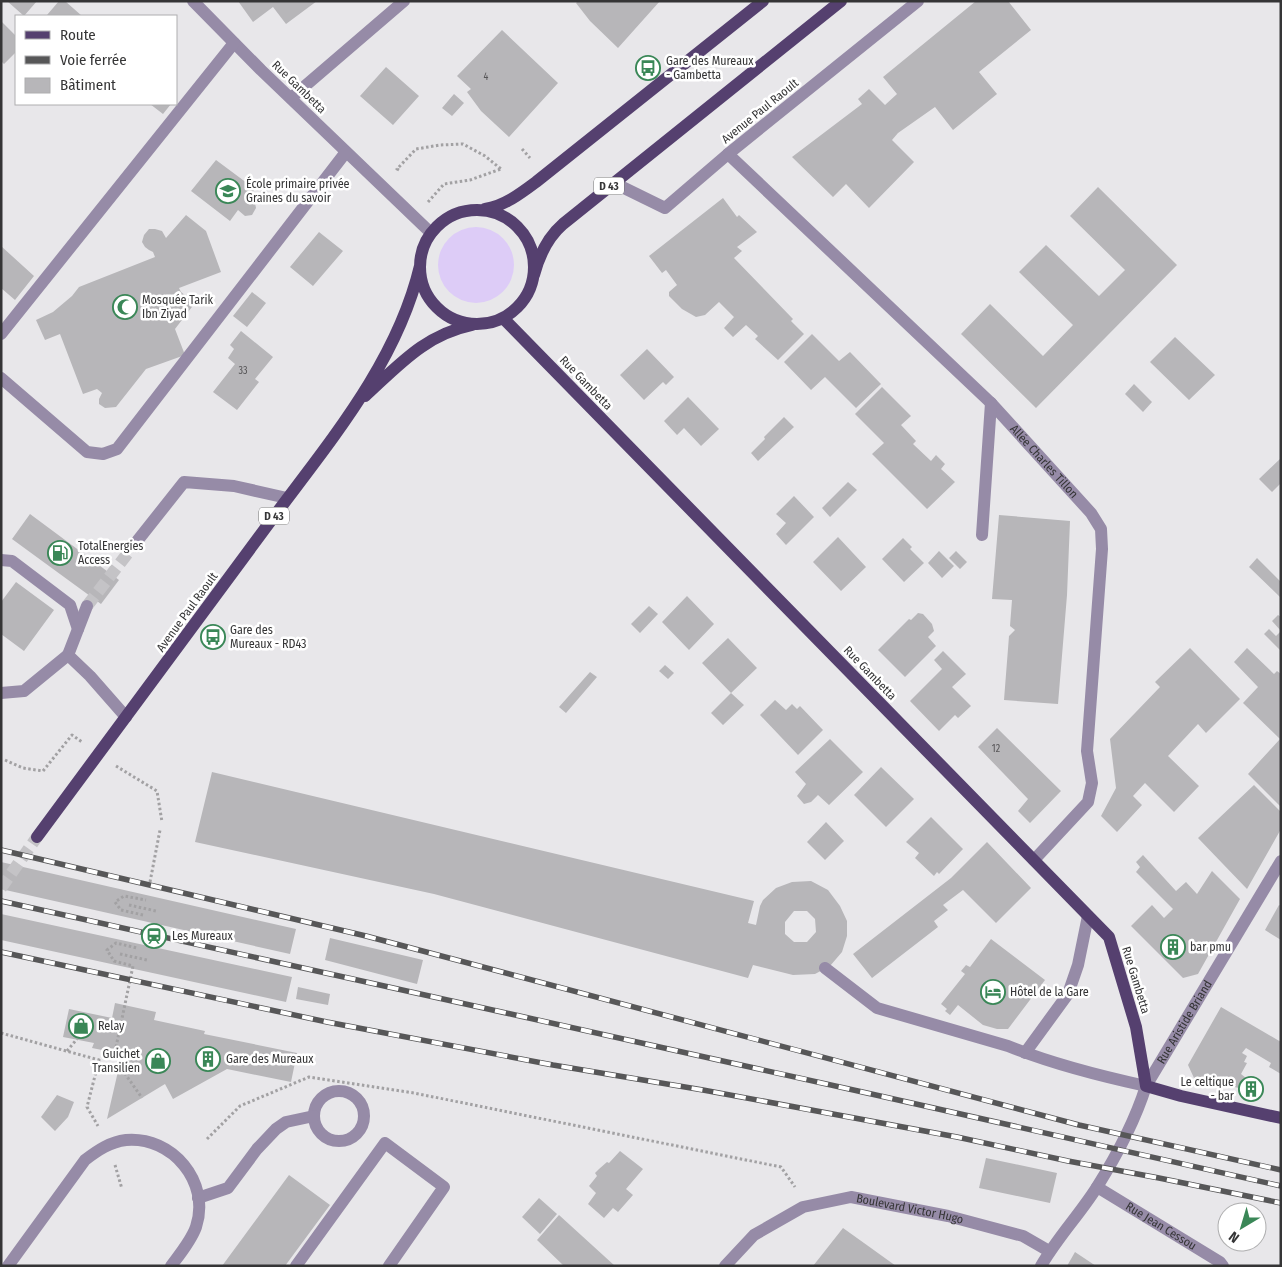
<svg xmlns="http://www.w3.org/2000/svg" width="1282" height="1267" font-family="'Fira Sans Condensed',sans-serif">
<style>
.green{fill:#ddccf7}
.building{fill:#b7b6b9;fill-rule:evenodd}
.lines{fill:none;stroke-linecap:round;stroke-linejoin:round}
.minor-tunnel{stroke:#c4c3c6;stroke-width:12;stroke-dasharray:12 6;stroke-linecap:butt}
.major-tunnel{stroke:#c4c3c6;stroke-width:12;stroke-dasharray:12 6;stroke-linecap:butt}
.path{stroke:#a2a1a3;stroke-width:3;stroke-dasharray:2.5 2.5;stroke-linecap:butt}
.minor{stroke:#968ba7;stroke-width:12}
.major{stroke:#55406f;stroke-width:12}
.rail-casing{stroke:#575758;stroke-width:5.5}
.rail{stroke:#fff;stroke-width:4;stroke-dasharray:11;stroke-linecap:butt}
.labels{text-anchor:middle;stroke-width:5;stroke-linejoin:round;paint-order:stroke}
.number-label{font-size:10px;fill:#565557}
.shield{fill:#fff;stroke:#727272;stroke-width:1}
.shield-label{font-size:11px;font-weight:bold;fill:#353536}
.poi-label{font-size:12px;fill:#353536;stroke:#fff;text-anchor:start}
.street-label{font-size:12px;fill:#353536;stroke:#fff}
</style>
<rect width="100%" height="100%" fill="#e8e7ea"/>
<path class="green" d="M438 265a38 38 0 1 1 76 0a38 38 0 1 1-76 0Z"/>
<path class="building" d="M7,1H37L24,16Z
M59,1H65L82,16H49L47,15Z
M238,1H317L286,24L273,7L253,22Z
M578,1H660L618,48L590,21L576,3Z
M976,1H1008L1031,30L979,72L997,94L953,130L935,107L898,133L892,140L914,162L869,208L846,184L833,197L792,157L862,104L858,99L869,89L885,105L897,94L883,77Z
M1,21L16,36V52L4,64L1,61Z
M502,30L558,83L509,137L481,111L467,92L471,89L457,76Z
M386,67L419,96L393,125L360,96Z
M454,94L464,103L452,116L442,108Z
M150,104H171L163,114Z
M216,160L255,189L248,198L255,203L256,208L252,215L245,216L238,210L230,221L191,191Z
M1098,187L1177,265L1036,408L961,334L990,304L1043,356L1073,325L1019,272L1046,245L1099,296L1125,270L1070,216Z
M723,198L737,217L739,215L757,232L737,247L742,251L734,258L793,319L791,321L804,334L778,360L755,339L758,336L746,325L733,337L724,328L734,317L719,302L705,315L696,317L682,309L669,296V292L677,285L666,270L662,273L649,256Z
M186,215L206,231L221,272L179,288L181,292L195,303L175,329L185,355L146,369L116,407L105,408L99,404V399L102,393L97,389L83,394L60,334L45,340L36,320L53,312L72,296L79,287L155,257L153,252L149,250L145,247L142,242L144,235L149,229H155L162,231L166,238Z
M319,232L343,251L313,286L290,267Z
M1,246L34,276L15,300L1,288Z
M252,292L266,303L247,327L233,316Z
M241,331L273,357L255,379L259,382L237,410L213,392L235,364L228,358L234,349L230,345Z
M812,334L839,361L850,352L881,384L856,408L825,377L811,390L784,362Z
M1175,337L1215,375L1189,400L1150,362Z
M647,349L674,377L666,385L663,382L644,400L620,375Z
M1134,384L1152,402L1143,412L1125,394Z
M882,387L911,416L901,425L916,441L913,444L931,461L936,455L945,464L941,469L955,482L927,509L872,454L884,443L855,414Z
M688,397L719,429L701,446L684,428L677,435L664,421Z
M784,417L794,427L758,461L751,453L765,439L764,437Z
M1281,458V483L1272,492L1259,479Z
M848,482L857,490L830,517L822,508Z
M794,496L814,517L786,545L776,534L786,523L776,514Z
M30,514L119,580L101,604L12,539Z
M999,515L1070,521L1067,595L1058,704L1004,700L1009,636L1015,630L1010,626L1012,600L992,599Z
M838,537L866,567L841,591L813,562Z
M903,538L912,547L910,549L924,563L904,582L882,559Z
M939,551L954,566L942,578L928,563Z
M956,551L967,562L960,569L949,558Z
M1257,558L1281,582V598L1249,567Z
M16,582L54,610L24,651L1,634V602Z
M687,596L714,624L689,650L662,622Z
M649,606L658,614L640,633L631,624Z
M918,613L923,614L932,624L934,631L928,637L936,646L905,677L878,650L909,619L911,620Z
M1278,615L1281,617V631L1272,621Z
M1269,629L1276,636L1281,631V651L1264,634Z
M728,638L757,668L731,693L702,663Z
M1190,648L1240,699L1206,733L1198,724L1168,756L1199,786L1174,812L1145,783L1133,796L1142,805L1117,832L1101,816L1116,788L1110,739L1160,687L1155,682Z
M1247,648L1274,674L1277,671L1281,674V807L1248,774L1280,739L1243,703L1258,687L1234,662Z
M943,651L966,674L952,687L971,706L958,718L955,715L939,731L910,701L942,669L934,660Z
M665,665L674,673L668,679L659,671Z
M590,672L597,677L566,713L559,707Z
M731,693L744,705L723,725L711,713Z
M775,700L786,710L792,704L797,709L800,706L823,730L798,755L760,715Z
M997,728L1061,791L1030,823L1018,811L1028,799L978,747Z
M830,739L863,772L829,805L818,795L811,802L804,804L797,796L806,784L795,772Z
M881,767L914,799L886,827L854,795Z
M212,772L754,901L748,923L756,925L760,906L763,900L776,888L792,882L811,881L828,890L840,906L847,921V936L842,952L830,966L815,974L793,975L753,965L748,978L434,894L195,842ZM794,911H807L815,919L816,932L807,942H794L785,934V922Z
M1254,785L1281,812V829L1247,889L1198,838Z
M931,817L963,849L939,874L937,872L934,876L915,858L919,853L906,842Z
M826,822L844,841L825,860L807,842Z
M987,842L1031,888L996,923L963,890L943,905L948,910L934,921L938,927L872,978L853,954L951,878Z
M1143,855L1176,891L1186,882L1197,894L1212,871L1240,899L1198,974L1183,978L1131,926L1152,905L1164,918L1173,909L1136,872L1140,867L1136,862Z
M1,862L296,929L290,954L1,889Z
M1279,905L1281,906V940L1265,930Z
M1,914L292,977L286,1002L1,940Z
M330,938L423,960L417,984L325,960Z
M991,939L1045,980L1008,1029H997L983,1025L958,1005L950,1015L945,1011L947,1009L941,1004L965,974L961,971L966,965L970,967Z
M298,987L330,994L328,1005L296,999Z
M115,1003L156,1012L154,1020L205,1031L204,1034L297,1053L291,1082L227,1069L173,1099L165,1084L107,1119L122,1054L92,1048L94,1043L63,1037L69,1009L112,1018Z
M1221,1007L1281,1042V1074L1269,1067L1271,1063L1246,1048L1242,1053L1247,1056L1244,1062L1247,1063L1241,1074L1246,1078L1239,1088L1194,1078L1188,1065Z
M1251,1082L1258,1087L1254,1092L1245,1090Z
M57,1095L74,1102L68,1117L55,1131L41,1117Z
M620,1151L643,1169L626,1189L633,1195L618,1212L613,1208L604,1218L588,1204L596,1193L589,1186L597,1176L595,1173L599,1169L607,1162L609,1163Z
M986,1158L1057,1173L1050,1203L979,1188Z
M289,1175L330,1205L285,1266H222Z
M539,1198L557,1214L540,1234L522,1217Z
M559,1215L615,1266H564L537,1240Z
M843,1228L864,1243L896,1266H813Z
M1075,1252L1096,1266H1067Z"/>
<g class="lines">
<path class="minor-tunnel" d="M87,606L138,540"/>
<path class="major-tunnel" d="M1,888L37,837"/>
<path class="path" d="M522,149L530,158
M399,170L397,169L416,149L440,145L463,144L485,156L501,169
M428,202L444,184L470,180L501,169
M5,760L23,768L43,771L72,735L82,742
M116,766L157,791L162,822
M150,882L160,830
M129,905L156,911
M143,915L121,910L115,902L124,896L146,900
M120,954L147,960
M1,1033L99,1060L87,1107L98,1126
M116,1047L133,966L114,961L107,950L116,943L137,948
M67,1051L77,1039
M119,1065L142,1098
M207,1139L240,1106L309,1077L414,1093L781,1167L795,1187
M115,1165L122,1189"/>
<g class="minor">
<path d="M193,1L261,70L431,233"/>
<path d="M291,98L404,1"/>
<path id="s1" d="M728,154L991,403L1091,513L1101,529L1102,549L1087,751L1092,783L1088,802L1034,860"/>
<path d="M614,183L665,208L728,154L918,1"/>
<path d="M1,334L234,43"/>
<path d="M1,378L87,452L103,454L117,449L346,152"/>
<path d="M982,535L991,403"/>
<path d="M138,540L184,482L234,486L287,498"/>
<path d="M1,560L12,561L70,605L78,629"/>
<path d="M87,606L68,655L90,676L126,717"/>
<path d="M1,693L24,691L68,655"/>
<path d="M825,968L877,1008L1008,1046C1052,1064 1100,1076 1146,1086"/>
<path d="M1025,1053L1068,994L1078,965L1088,916"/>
<circle cx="339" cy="1116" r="25"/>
<path id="s2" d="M1097,1187L1220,1262L1223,1266"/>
<path d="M198,1198L228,1188L257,1149L276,1129L286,1122L314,1116"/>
<path d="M8,1266L85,1160C98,1150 110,1142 126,1140C172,1136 211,1182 196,1227C191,1241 180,1254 171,1266"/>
<path d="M296,1266L385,1143L444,1187L389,1266"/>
<path id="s3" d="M725,1266L754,1235L803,1207L851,1197L948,1216L1023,1236L1049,1251"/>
<path id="s4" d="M1041,1266C1057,1238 1080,1214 1097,1187C1117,1155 1135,1121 1146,1086L1281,861"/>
</g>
<path class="major" d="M485,209C504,206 520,194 536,182L763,1
M420 267a57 57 0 1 1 114 0a57 57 0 1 1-114 0Z
M534,275C539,256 548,237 563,224L841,1
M503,318L1109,937L1136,1027L1146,1086L1181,1096L1281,1118
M365,396C400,364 425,335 472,325
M37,837C113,735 189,633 264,530C324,448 396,367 420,266"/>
<defs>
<path id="rail" d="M1,850L366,936L1079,1125L1281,1170
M1,901L858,1091L1281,1186
M1,952L327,1022L553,1065L703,1090L957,1137L1068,1161L1159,1178L1281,1203"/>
</defs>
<use href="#rail" class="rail-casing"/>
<use href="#rail" class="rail"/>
</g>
<defs>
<symbol id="bus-ring" viewBox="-11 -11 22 22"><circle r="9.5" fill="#fff" stroke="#3a8757" stroke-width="1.5"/><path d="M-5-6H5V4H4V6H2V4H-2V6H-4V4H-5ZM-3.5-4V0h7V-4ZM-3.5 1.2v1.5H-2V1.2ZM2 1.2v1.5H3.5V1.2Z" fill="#3a8757"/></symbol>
<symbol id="school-ring" viewBox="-11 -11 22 22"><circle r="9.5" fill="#fff" stroke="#3a8757" stroke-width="1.5"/><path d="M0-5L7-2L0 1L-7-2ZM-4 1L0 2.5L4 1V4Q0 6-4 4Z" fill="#3a8757"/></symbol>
<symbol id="mosque-ring" viewBox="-11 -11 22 22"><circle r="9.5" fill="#fff" stroke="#3a8757" stroke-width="1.5"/><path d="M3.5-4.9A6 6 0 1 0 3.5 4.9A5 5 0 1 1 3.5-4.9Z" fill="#3a8757"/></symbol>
<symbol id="fuel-ring" viewBox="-11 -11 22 22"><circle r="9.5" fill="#fff" stroke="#3a8757" stroke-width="1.5"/><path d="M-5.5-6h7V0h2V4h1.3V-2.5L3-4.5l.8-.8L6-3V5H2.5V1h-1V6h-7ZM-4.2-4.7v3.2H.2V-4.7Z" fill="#3a8757"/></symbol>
<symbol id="station-ring" viewBox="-11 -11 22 22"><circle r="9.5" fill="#fff" stroke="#3a8757" stroke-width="1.5"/><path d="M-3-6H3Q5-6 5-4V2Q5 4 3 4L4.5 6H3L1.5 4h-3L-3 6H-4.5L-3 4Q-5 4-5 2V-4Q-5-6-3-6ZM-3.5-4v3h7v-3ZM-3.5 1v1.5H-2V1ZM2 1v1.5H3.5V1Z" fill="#3a8757"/></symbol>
<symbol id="building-ring" viewBox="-11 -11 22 22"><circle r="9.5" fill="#fff" stroke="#3a8757" stroke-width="1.5"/><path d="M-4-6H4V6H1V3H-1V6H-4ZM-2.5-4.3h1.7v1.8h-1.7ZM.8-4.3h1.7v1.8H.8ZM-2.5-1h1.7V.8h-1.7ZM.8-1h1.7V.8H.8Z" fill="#3a8757"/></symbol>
<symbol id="hotel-ring" viewBox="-11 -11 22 22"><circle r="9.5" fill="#fff" stroke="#3a8757" stroke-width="1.5"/><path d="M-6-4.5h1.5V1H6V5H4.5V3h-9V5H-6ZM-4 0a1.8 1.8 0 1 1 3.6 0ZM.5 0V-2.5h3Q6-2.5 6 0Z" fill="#3a8757"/></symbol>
<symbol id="shop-ring" viewBox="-11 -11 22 22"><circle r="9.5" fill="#fff" stroke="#3a8757" stroke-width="1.5"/><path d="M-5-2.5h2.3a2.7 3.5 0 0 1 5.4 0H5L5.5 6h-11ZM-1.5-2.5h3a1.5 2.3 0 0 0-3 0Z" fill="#3a8757"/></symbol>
</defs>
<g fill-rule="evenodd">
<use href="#bus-ring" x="634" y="54" width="28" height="28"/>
<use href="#school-ring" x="214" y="177" width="28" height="28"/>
<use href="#mosque-ring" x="111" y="293" width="28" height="28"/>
<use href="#fuel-ring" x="46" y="539" width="28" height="28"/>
<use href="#bus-ring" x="199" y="623" width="28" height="28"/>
<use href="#station-ring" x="140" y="922" width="28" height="28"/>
<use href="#building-ring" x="1159" y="933" width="28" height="28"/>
<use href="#hotel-ring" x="979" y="978" width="28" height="28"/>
<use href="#shop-ring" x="67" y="1012" width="28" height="28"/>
<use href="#building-ring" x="194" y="1045" width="28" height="28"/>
<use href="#shop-ring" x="144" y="1047" width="28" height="28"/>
<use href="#building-ring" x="1237" y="1075" width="28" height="28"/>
</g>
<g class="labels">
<g class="number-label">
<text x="486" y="80">4</text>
<text x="243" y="374">33</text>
<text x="996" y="752">12</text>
</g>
<g class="shield">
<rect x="594" y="177.5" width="30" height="17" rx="4"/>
<rect x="259" y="507.5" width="30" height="17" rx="4"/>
</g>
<g class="shield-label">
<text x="609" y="190">D 43</text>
<text x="274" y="520">D 43</text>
</g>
<g class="poi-label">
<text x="666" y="65">Gare des Mureaux<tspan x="666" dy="14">- Gambetta</tspan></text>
<text x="246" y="188">École primaire privée<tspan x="246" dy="14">Graines du savoir</tspan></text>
<text x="142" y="304">Mosquée Tarik<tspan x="142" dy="14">Ibn Ziyad</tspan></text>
<text x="78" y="550">TotalEnergies<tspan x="78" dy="14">Access</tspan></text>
<text x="230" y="634">Gare des<tspan x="230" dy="14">Mureaux - RD43</tspan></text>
<text x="172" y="940">Les Mureaux</text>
<text x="1190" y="951">bar pmu</text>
<text x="1010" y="996">Hôtel de la Gare</text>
<text x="98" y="1030">Relay</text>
<text x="140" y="1058" text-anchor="end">Guichet<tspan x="140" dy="14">Transilien</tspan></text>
<text x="226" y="1063">Gare des Mureaux</text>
<text x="1234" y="1086" text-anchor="end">Le celtique<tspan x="1234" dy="14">- bar</tspan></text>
</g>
<g class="street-label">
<text transform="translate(299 87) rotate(44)" y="4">Rue Gambetta</text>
<text transform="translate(760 111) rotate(-39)" y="4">Avenue Paul Raoult</text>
<text transform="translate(586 383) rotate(46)" y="4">Rue Gambetta</text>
<text dy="4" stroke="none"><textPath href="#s1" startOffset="441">Allée Charles Tillon</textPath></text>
<text transform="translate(187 612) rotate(-54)" y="4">Avenue Paul Raoult</text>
<text transform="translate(870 673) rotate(46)" y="4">Rue Gambetta</text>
<text transform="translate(1136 980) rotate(73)" y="4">Rue Gambetta</text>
<text dy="4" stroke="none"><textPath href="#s4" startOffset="284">Rue Aristide Briand</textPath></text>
<text dy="4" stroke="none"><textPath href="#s3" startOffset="208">Boulevard Victor Hugo</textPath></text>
<text dy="4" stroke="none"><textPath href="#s2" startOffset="75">Rue Jean Cessou</textPath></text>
</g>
</g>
<rect width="1282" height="1267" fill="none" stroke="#353536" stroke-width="5"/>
<rect x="15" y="15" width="162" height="90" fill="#ffffff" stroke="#aeaeaf"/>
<rect x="25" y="31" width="25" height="8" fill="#55406f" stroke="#aeaeaf"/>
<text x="60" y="40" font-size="15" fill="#353536">Route</text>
<rect x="25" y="56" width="25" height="8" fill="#575758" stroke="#aeaeaf"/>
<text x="60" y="65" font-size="15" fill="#353536">Voie ferrée</text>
<rect x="25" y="78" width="25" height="15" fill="#b7b6b9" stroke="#aeaeaf"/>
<text x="60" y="90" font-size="15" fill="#353536">Bâtiment</text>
<g transform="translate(1242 1227) rotate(218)"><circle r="24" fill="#ffffff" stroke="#aeaeaf"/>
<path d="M0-4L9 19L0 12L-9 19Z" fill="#3a8757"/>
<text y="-8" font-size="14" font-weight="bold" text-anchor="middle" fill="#353536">N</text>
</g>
</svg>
